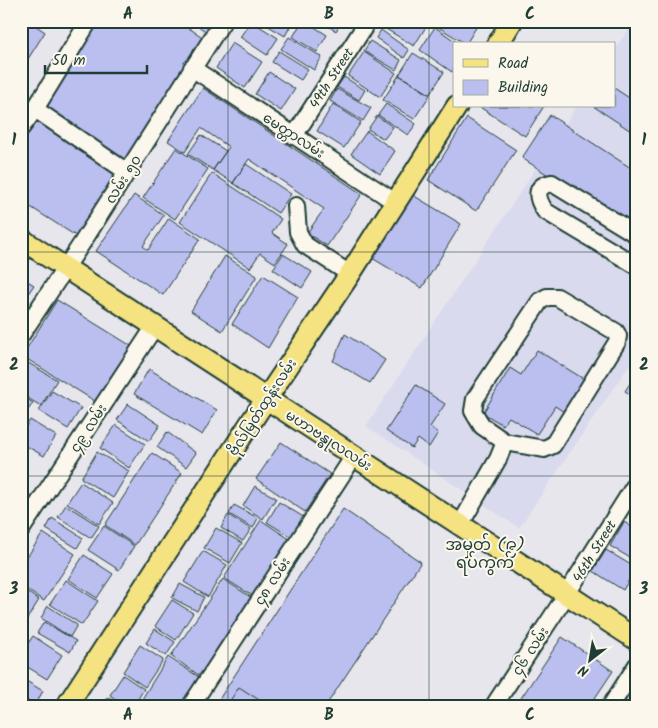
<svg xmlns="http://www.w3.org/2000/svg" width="658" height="728" font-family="Kalam,'Noto Sans Myanmar',sans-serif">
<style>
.built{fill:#dadaee}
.building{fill:#babff0;stroke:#1f3d34}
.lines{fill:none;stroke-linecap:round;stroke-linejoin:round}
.minor-casing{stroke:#1f3d34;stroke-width:20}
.major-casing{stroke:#1f3d34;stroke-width:24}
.minor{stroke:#fbf7ec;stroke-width:16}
.major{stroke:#f5e382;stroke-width:20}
.grid{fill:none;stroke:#1f3d34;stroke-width:1;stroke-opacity:0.55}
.labels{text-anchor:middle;stroke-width:4;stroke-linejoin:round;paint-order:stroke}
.street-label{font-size:14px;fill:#1f3d34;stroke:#fbf7ec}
.quarter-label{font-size:16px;fill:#1f3d34;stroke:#fbf7ec}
.neatline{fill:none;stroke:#1f3d34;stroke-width:2}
.grid-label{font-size:16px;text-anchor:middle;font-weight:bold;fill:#1f3d34}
</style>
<rect width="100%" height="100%" fill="#e8e6ed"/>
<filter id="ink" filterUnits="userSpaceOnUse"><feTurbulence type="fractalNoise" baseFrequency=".02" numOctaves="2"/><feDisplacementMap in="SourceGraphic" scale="10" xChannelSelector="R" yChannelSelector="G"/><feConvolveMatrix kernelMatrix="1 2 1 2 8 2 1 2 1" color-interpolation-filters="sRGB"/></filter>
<g filter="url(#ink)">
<path class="built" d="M634,21H637V354L519,528L366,426L577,106H614V51Z"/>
<path class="building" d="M24,21H29L45,32L21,70V26Z
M92,21H178L204,38L79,238L21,201V130Z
M191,21H220L211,35Z
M251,21L278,38L267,55L240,37Z
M260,21H293L285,36Z
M302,21H305L327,35L317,52L293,37Z
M320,21H342L336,31Z
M384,21H428L429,22L414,46L381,26Z
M437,21H480L466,44L435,25Z
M435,27L459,44H454V69L452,72L420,50Z
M381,30L409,50L404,58L376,38Z
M289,37L322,57L314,70L281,49Z
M370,41L401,60L396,70L364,51Z
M232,43L262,62L245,88L216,68Z
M279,51L308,69L301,80L272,62Z
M364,52L396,73L380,97L348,76Z
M413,53L444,72L430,94L399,75Z
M269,72L295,89L281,111L255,94Z
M399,75L430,95L414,119L383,100Z
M344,77L365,90L359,100L337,87Z
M203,88L362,194L327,246L307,233L324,209L249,159L233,183L213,170L229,147L201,128L185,152L168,141Z
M614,88L637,103V135L593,106H614Z
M337,89L371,108L363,121L330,101Z
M333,104L361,122L344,148L317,131Z
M386,104L416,124L408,135L378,115Z
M478,106H544L525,136Z
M550,115L637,172V233L522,158Z
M377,116L393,127L384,139L368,129Z
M467,118L516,150L476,211L428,180Z
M367,131L395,151L380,174L351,154Z
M201,135L226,151L213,170L188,154Z
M176,148L208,169L175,219L143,198Z
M246,164L291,194L278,213L233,183Z
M212,173L281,219L272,233L288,244L275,263L260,253L250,268L180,222Z
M411,194L461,224L422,288L372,258Z
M134,195L164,215L143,246L148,250L169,218L200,239L163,295L96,251Z
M283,254L312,272L302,288L273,269Z
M225,256L257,276L222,331L191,311Z
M263,275L298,297L268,348L232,324Z
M21,277L34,285L21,304Z
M57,300L133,347L98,403L22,356Z
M345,334L385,360L370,383L333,361Z
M537,350L587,381L567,414L555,406L537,434L509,417L503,425L483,413L510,368L521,375Z
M25,361L57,380L41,406L21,394V367Z
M149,369L217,410L202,435L134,394Z
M637,373V399L625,391Z
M416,385L445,404L430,427L438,433L429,447L418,439L412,448L386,431Z
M52,391L81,408L68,429L39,411Z
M21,395L33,403L21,420Z
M128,404L160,425L149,441L117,420Z
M30,420L56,436L44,456L21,443V434Z
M116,425L145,444L129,468L100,448Z
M167,432L196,453L186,467L157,447Z
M281,442L330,474L305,512L256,479Z
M97,452L129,471L113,498L81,478Z
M152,453L182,473L135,545L105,525Z
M81,482L113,503L99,524L67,503Z
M255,486L276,498L263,519L243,506Z
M279,502L305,518L293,538L267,522Z
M66,505L99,526L91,538L58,517Z
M234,505L258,518L253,528L229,514Z
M343,509L421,562L325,707H214Z
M228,515L251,529L243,541L221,528Z
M52,518L83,538L77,548L46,529Z
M261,520L291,540L254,597L224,578Z
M624,522L637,530V562L610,546Z
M104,526L134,546L119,570L88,550Z
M216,528L242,543L230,563L204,548Z
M43,533L75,554L44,601L21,586V566Z
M606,550L636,568L623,590L593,571Z
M203,551L227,565L208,597L184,582Z
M84,555L113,574L97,598L68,579Z
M637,578V597L628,592Z
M223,579L252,598L200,676L171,656Z
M66,580L98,601L82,625L50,604Z
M180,584L204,597L197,611L172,598Z
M21,588L39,600L23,625L21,624Z
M172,600L193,613L176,640L155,626Z
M48,606L77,625L70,637L41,618Z
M44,622L76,641L70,652L37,633Z
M155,629L175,642L166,656L146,643Z
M33,636L62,655L47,679L21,663V654Z
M562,637L613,671L589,707H515Z
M140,645L163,660L145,687L123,672Z
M168,657L199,677L180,707H137Z
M123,675L144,689L133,707H127L110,695Z
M21,678L43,691L35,705L21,697Z
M636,684L637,707H620Z
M239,687L270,707H226Z
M107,697L124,707H102Z"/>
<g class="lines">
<defs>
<path id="minor" d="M192,68L395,202
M35,109L127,172
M21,128L35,109L89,21
M294,136L368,21
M296,206L298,232L305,245L350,274
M637,235L552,183C533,186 537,199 545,211L637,266
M21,335L82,243L223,21
M460,525L498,459L505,442L482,426L473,411L475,399L540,301L547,297H557L616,332L618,336L617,342L553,445L544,449L505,442
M21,530L155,326
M190,707L354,456
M493,707L561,603L637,482
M610,707L637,665"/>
<path id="major" d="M498,44L512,21
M21,239L637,640
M66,707L266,399L350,274L457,106"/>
</defs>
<use href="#minor" class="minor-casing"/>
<use href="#major" class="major-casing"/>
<use href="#minor" class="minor"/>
<use href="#major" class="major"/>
</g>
</g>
<path class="grid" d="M228,21V707M429,21V707M21,252H637M21,476H637"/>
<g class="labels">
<g class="street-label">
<text transform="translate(331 78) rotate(-57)" y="5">49th Street</text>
<text transform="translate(294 135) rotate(33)" y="5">မေတ္တာလမ်း</text>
<text transform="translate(123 179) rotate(-58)" y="5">လမ်း ၅၀</text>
<text transform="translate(262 407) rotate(-57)" y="5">ဗိုလ်မြတ်ထွန်းလမ်း</text>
<text transform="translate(88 428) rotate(-57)" y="5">၄၉ လမ်း</text>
<text transform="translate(329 440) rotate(33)" y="5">မဟာဗန္ဓုလလမ်း</text>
<text transform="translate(594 551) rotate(-58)" y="5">46th Street</text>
<text transform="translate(272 581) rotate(-57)" y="5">၄၈ လမ်း</text>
<text transform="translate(530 651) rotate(-57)" y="5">၄၆ လမ်း</text>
</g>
<g class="quarter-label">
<text x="485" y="550">အမှတ် (၉)<tspan x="485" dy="18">ရပ်ကွက်</tspan></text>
</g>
</g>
<rect width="658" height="728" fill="none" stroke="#fbf7ec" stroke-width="55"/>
<rect x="453" y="42" width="162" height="65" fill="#fbf7ec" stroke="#a3ada2"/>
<rect x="463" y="59" width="25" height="8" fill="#f5e382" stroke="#a3ada2"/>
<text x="498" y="68" font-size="15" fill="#1f3d34">Road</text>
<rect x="463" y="80" width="25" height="15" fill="#babff0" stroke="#a3ada2"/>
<text x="498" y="92" font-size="15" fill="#1f3d34">Building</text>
<g transform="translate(590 660) rotate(211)" stroke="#fbf7ec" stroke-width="4" paint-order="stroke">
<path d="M0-4L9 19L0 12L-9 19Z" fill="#1f3d34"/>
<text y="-8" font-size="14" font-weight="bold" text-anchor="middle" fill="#1f3d34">N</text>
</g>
<path d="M45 65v8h102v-8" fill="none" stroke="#1f3d34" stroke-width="2.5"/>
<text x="52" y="65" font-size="15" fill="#1f3d34" stroke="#fbf7ec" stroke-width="4" paint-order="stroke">50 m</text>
<rect x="28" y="28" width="602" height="672" class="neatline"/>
<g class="grid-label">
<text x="128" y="19">A</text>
<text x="329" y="19">B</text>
<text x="530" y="19">C</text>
<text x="14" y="145">1</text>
<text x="644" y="145">1</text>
<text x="14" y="370">2</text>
<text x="644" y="370">2</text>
<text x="14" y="594">3</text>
<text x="644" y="594">3</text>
<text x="128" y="720">A</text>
<text x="329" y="720">B</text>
<text x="530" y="720">C</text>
</g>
</svg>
